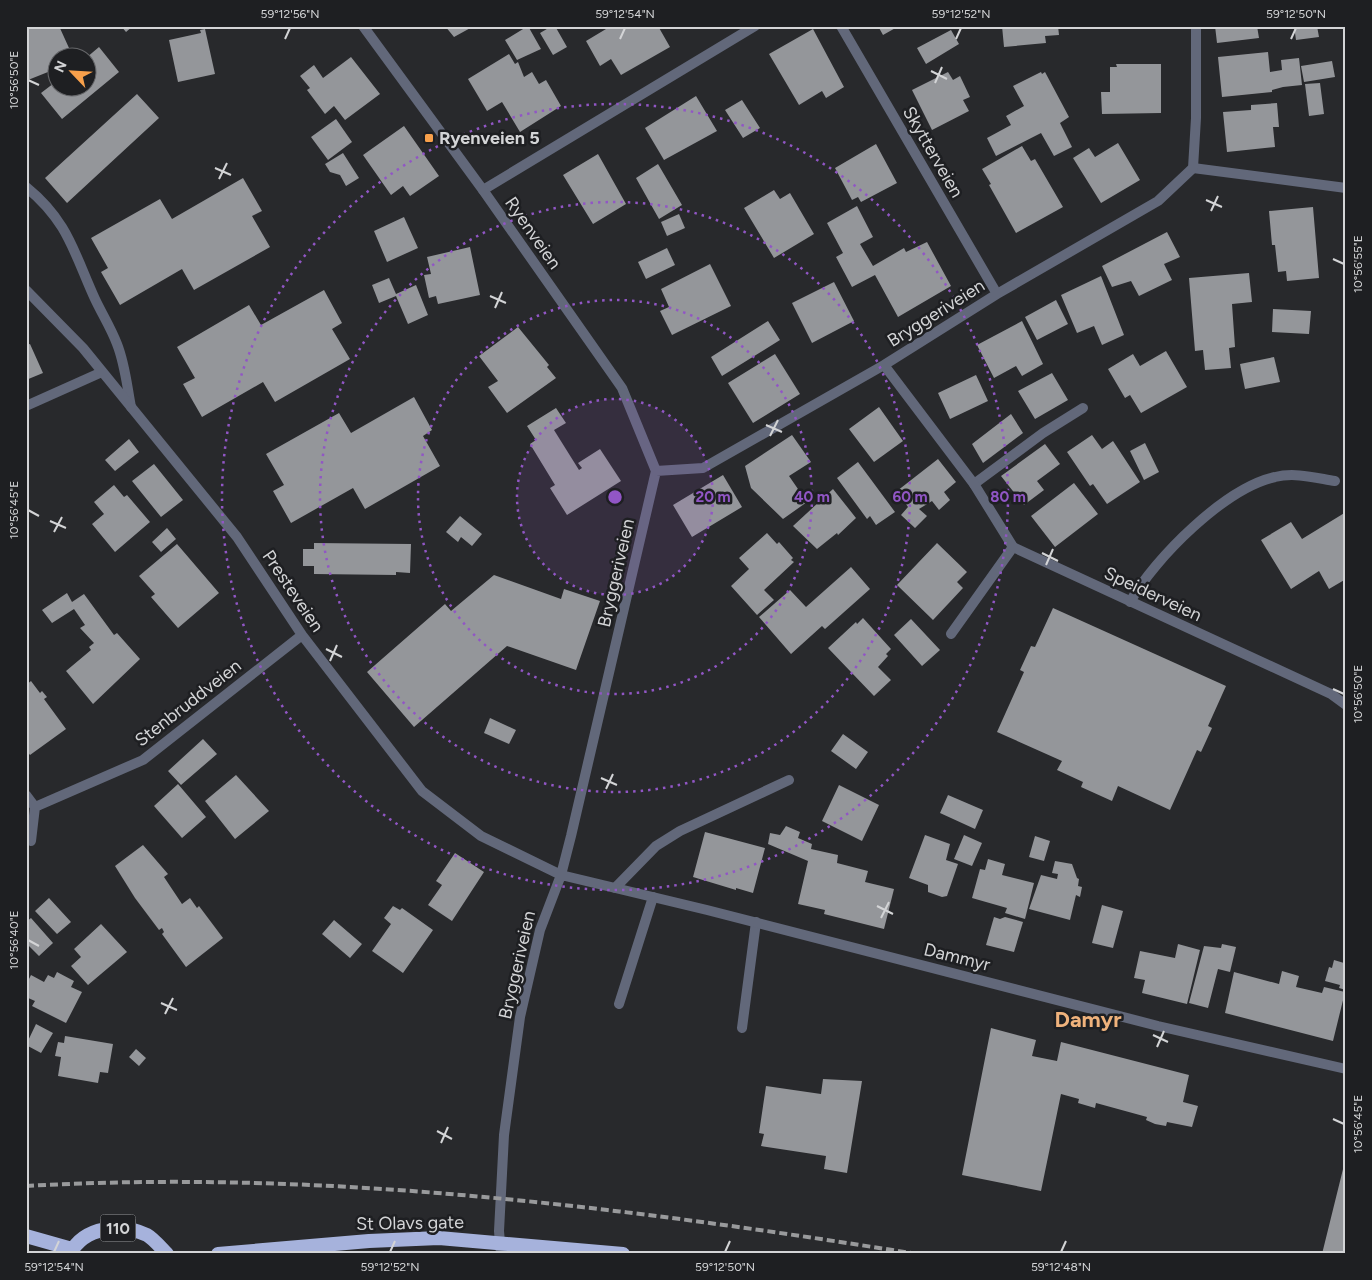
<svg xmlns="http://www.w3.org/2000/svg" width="1372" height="1280" font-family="Figtree,sans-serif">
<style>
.building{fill:#94969a}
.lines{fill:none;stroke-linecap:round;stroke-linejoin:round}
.service{stroke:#62687a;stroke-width:10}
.minor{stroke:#62687a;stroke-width:10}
.trunk{stroke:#a6b2dc;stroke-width:14}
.rail{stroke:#999a9c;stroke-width:4;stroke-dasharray:8 4;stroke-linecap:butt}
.ticks{fill:none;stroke:#d3d4d6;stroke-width:2}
.ring{fill:none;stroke:#9156c5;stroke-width:2.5;stroke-dasharray:2.5 5}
.poi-dot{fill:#f8a04b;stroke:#1e1f22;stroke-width:2}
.labels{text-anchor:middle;stroke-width:5;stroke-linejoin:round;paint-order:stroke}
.shield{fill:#1e1f22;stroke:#9d9ea0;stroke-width:1}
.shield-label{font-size:16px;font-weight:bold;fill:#d3d4d6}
.poi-label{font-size:18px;font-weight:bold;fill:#d3d4d6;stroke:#1e1f22;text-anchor:start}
.street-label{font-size:18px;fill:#d3d4d6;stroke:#1e1f22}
.district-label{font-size:22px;font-weight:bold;fill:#efb27c;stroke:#1e1f22}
.centre{fill:#9156c5;stroke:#1e1f22;stroke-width:2.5}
.ring-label{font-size:15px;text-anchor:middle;font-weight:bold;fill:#9156c5;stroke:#1e1f22;stroke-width:5;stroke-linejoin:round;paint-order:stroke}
.neatline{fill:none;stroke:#d3d4d6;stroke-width:2}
.ticks-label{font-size:12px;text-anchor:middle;fill:#d3d4d6}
</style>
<rect width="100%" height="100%" fill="#28292c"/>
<path class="building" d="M26,26H59L69,48L58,52L60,58H58V68L28,80L26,76Z
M121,26H133L126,32Z
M445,26H474L454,37Z
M528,26L541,49L517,60L505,40Z
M552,26H555L567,47L553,55L540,33Z
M611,26H658L670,47L621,75L611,59L600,66L586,41Z
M878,26H899L883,35Z
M1002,26H1058L1059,35L1045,36L1046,43L1004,47Z
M1215,26H1257L1259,38L1217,43Z
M1294,26H1317L1319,37L1296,40Z
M205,29L215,74L178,82L169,40L201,33L200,30Z
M813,29L844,87L826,98L822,91L799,105L769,54Z
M951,30L959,44L926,64L917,48Z
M99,47L119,72L62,119L41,93L58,80V88H88V58H86Z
M1268,52L1270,72L1282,70L1281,60L1299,58L1302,85L1283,87L1272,90V92L1222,97L1218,57Z
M509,54L515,64L518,62L524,77L532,72L539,84L546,80L561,106L520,132L502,102L487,111L468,79Z
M351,57L380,94L345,120L334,106L325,114L307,90L310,88L300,76L314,65L323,78Z
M1332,61L1335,77L1304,82L1301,66Z
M1116,64H1161V113L1102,114L1101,92H1110V67H1117Z
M948,72L953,80L960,76L970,97L963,100L969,111L932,130L912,90Z
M1041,72L1042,74L1045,72L1069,117L1060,123L1072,147L1054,156L1041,133L996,156L987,138L1011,125L1006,116L1024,106L1013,86Z
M1320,83L1324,114L1309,116L1305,84Z
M137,94L159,118L67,203L45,178Z
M696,96L717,131L664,160L645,128Z
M742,100L760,128L743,138L725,110Z
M1277,103L1279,127H1273L1275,147L1227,152L1223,112L1251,110V105Z
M336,119L352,142L328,160L311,137Z
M404,126L439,176L410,196L403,186L391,195L363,155Z
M1118,143L1140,180L1101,203L1073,158L1089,148L1095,157Z
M876,144L897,183L861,202L858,197L852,200L835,168Z
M1022,146L1031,161L1035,159L1063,207L1016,233L989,185L991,184L982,169Z
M343,153L359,178L346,186L340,175L330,172L325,164Z
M598,154L626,204L593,224L563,175Z
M658,164L682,205L659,219L636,178Z
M243,178L262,211L252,216L270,247L194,290L182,269L120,305L101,272L108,268L91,238L160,199L172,219Z
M774,190L780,199L790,193L814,234L774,258L744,208Z
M857,206L873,237L860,244L873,266L904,248L906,252L927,242L951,286L898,317L875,275L852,287L836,257L843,253L827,223Z
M1313,207L1319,278L1287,281L1286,271L1278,272L1275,245H1272L1269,211Z
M679,214L685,228L667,236L661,222Z
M404,217L418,248L387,262L374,231Z
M1167,232L1180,257L1164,264L1172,280L1139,296L1131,281L1112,287L1102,266Z
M470,247L480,295L438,304L436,296L429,298L424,275L431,274L427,257Z
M667,248L675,265L646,279L638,262Z
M710,264L731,306L672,335L660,311L669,307L661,289Z
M1249,273L1252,302L1232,304L1235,347L1229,348L1231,368L1205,370L1203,350L1195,351L1189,278Z
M1101,276L1124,335L1102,345L1094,326L1077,333L1061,295Z
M389,278L396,294L416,285L428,315L408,324L396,296L379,303L372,285Z
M834,282L854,321L812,343L792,303Z
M324,290L342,323L332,329L350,359L275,402L263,382L202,417L183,384L195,378L177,347L249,305L261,325Z
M1056,300L1068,324L1037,340L1025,317Z
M1273,309L1311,311L1309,334L1272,332Z
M768,321L780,340L722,376L711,357Z
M1022,321L1043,364L1022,376L1016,366L994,378L977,345Z
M518,327L549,365L547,367L556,378L507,413L488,387L498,381L479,356Z
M30,344L43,373L26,380V345Z
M1166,351L1187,387L1141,413L1130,395L1125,398L1108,369L1133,354L1140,366Z
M775,354L800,394L753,423L728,383Z
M1274,357L1280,382L1245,389L1240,364Z
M1052,373L1068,400L1035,419L1018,391Z
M976,375L988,401L950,419L938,393Z
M414,397L432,430L423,436L440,466L365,509L353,488L291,523L273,491L284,485L266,454L339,413L351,433Z
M879,407L903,441L874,462L849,429Z
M556,408L566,423L554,430L579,470L582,468L578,463L600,449L621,481L567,515L550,488L555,485L530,444L536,440L527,426Z
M1011,414L1023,433L983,463L972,444Z
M792,435L811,462L789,476L807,502L783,519L751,488L745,466Z
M1092,435L1102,449L1113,441L1140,482L1107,504L1093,484L1090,486L1067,452Z
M129,439L139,452L115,471L105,460Z
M1145,443L1159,472L1144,480L1130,451Z
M1045,444L1060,464L1037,481L1044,490L1024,505L1001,476Z
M938,459L956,482L944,492L950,500L939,510L932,501L919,509L927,516L915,528L901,515L908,507L897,491Z
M858,462L895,512L876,525L870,516L867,519L837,478Z
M154,464L183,500L161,517L132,481Z
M723,475L742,507L692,537L673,505Z
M1074,483L1098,514L1055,547L1031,516Z
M114,485L124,497L127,495L150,522L115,552L92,524L104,514L94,502Z
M833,489L856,518L838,535L837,533L817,549L793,526Z
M1346,512V579L1329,589L1319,571L1291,589L1261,540L1291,522L1302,539Z
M460,516L482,534L472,546L461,537L458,542L446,532Z
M167,528L176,539L161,552L152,542Z
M767,533L777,544L779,542L793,558L791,560L794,562L764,590L774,600L757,615L731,586L749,569L739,558Z
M314,543L411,544L410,573L396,572V575L314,574V566H303V549H314Z
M937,543L967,572L957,582L963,588L933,620L897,585Z
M177,544L219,593L178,628L151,597L155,594L139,576Z
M851,567L870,589L825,629L822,626L791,654L759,617L790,590L806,607Z
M494,575L561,599L564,589L600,601L576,670L507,646L414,727L367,672L445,604L451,611Z
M67,593L72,602L84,594L114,635L117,633L140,659L93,704L66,671L91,650L89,647L94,643L80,628L85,625L74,609L52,623L42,610Z
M1053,608L1226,686L1208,726L1212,728L1201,752L1197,750L1170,810L1118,786L1112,801L1081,787L1083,782L1057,770L1062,761L997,732L1024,672L1020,670L1031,646L1035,647Z
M863,618L891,649L886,654L888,656L878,667L891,680L874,696L828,648L856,622L857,624Z
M911,619L940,650L922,666L894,635Z
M31,681L40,693L42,691L47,697L44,699L66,729L30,755L26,750V685Z
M490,718L516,730L509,744L484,733Z
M843,734L868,752L856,769L831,751Z
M203,739L217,754L181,785L168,771Z
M236,775L269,811L235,839L205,801Z
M178,784L206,817L182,838L154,806Z
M839,785L879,805L862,841L822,821Z
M948,795L983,810L975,829L940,813Z
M786,826L800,832L798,838L812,844L811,849L838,855L837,863L868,871L865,882L894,889L884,929L824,914L825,910L798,904L808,861L768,844L770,833L780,835Z
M705,832L765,848L753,893L736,888V890L693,877Z
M925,835L950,844L946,860L958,864L947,896L942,897L928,892V885L909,878Z
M964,835L982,843L972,866L954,859Z
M1035,836L1050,841L1044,861L1029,857Z
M143,845L168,874L164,877L182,904L190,898L197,908L199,906L223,938L186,967L162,934L164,932L162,928L159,930L135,898L115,866Z
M455,853L484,872L452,921L428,905L442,885L436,881Z
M988,859L1005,864L1002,875L1034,883L1025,919L1005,913L1007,908L972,898L980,869L985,870Z
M1055,861L1072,864L1077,878L1079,879L1078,886L1082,887L1080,897L1076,895L1070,920L1029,909L1041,875L1057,879L1058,874L1052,873Z
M49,898L71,922L57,934L35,911Z
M1102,905L1123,911L1113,948L1092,943Z
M393,906L400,910L402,908L433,930L403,973L372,951L391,924L384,918Z
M994,917L1000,919L1005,917L1023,922L1014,952L986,945Z
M31,918L53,943L39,956L26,943V922Z
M334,920L362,944L350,958L322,934Z
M101,924L127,952L88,985L71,966L81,957L74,949Z
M1178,944L1200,950L1187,1004L1142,993L1145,980L1134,978L1140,951L1175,958Z
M1222,944L1236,947L1230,972L1218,969L1208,1008L1189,1003L1204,946L1221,948Z
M1334,960L1344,963L1343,972L1346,965V990L1339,988L1340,985L1325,981L1329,967L1332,968Z
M1282,971L1299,976L1296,987L1322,993L1324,987L1345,992L1333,1041L1225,1013L1234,972L1279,984Z
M57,972L74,981L71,987L82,992L66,1023L32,1006L35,1001L26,997V985L31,975L44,982L48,975L54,978Z
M36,1024L53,1033L41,1053L26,1045Z
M991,1028L1036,1040L1032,1056L1057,1061L1061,1042L1189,1075L1183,1102L1198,1106L1192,1127L1167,1122L1166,1126L1155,1124L1146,1120L1147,1117L1096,1103L1095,1108L1078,1103L1079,1099L1061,1094L1041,1191L962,1175Z
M65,1036L113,1044L108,1073L100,1072L98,1083L58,1076L61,1057L55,1056L58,1042L64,1043Z
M136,1049L146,1058L139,1066L129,1057Z
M823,1079L862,1081L847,1173L824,1169L826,1156L761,1146L764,1134L759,1133L766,1086L821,1094Z
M1345,1161L1346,1254H1322Z"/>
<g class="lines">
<path class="service" d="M1193,168L1346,188
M26,187C68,221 74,253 95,299C102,314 111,328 117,344C125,364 127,386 131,407
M483,190L755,26
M974,484L1043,433L1083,408
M1130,602C1155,558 1225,488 1275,477C1295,472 1316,478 1335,481
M951,634L1013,547
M615,888L656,846L680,831L789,780
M619,1004L653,897
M742,1028L756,922"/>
<path class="minor" d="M363,26L483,190L622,388L656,471
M841,26L997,294
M26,290L83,348L237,537L302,635L422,791L481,836L561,875L707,910L1158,1026L1346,1069
M884,365L974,484L1013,547L1331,694L1346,705
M26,406L102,372
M656,471L703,468L884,365L997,294L1158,201L1193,168L1196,118V26
M26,795L35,807
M31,841L35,807L143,760L302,635
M501,1254L499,1231L504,1135L520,1017L540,930L561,875L571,836L656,471"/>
<path class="trunk" d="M26,1236L72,1249
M70,1254C84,1226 122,1223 147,1235C154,1239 161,1248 167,1254
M218,1254L369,1241L439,1238L623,1254"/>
<path class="rail" d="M26,1186C324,1169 623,1207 917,1254"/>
</g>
<path class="ticks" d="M285,39L290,28M620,39L625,28M956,39L961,28M1291,39L1296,28M931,71L947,79M28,80L39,85M935,83L942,67M215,168L231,175M219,179L227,163M1206,200L1222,207M1211,211L1218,196M1333,259L1344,264M490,296L506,303M495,308L502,292M766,425L782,432M770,436L778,420M28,510L39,516M50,521L66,528M54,532L62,517M1042,553L1058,561M1046,565L1053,549M326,649L342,657M330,661L337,645M1333,689L1344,694M601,778L617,785M606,789L613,774M877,906L893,914M881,918L889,902M28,940L39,946M161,1003L177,1010M165,1014L173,998M1153,1035L1168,1042M1157,1047L1164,1031M1333,1119L1344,1124M437,1131L452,1139M441,1143L448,1127M54,1252L59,1241M390,1252L395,1241M725,1252L730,1241M1061,1252L1066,1241"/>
<circle cx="615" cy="497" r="98" fill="#9156c5" fill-opacity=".12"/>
<g class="ring">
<circle cx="615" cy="497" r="98"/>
<circle cx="615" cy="497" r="197"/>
<circle cx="615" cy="497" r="295"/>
<circle cx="615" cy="497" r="393"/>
</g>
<rect class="poi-dot" x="424" y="133" width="10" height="10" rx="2.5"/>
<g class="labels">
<rect class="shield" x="100.5" y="1214.5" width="35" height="27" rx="4"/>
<g class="shield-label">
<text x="118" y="1234">110</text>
</g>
<g class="poi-label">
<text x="439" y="144">Ryenveien 5</text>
</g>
<g class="street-label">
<text transform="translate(933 152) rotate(60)" y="6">Skytterveien</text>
<text transform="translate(533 233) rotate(55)" y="6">Ryenveien</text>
<text transform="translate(936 313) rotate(-32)" y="6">Bryggeriveien</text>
<text transform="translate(616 573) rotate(-77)" y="6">Bryggeriveien</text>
<text transform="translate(293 591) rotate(56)" y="6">Presteveien</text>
<text transform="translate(1153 594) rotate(25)" y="6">Speiderveien</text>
<text transform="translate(188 703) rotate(-38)" y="6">Stenbruddveien</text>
<text transform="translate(957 957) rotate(14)" y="6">Dammyr</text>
<text transform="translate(517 965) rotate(-77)" y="6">Bryggeriveien</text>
<text transform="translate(410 1223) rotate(-1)" y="6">St Olavs gate</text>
</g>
<g class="district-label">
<text x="1088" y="1027">Damyr</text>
</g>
</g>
<circle cx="615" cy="497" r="8" class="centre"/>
<g class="ring-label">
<text x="713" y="502">20 m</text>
<text x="812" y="502">40 m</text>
<text x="910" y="502">60 m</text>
<text x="1008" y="502">80 m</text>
</g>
<rect width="1372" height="1280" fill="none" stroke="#1e1f22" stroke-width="55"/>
<g transform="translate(72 72) rotate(295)"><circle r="24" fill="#1e1f22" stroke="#66676a"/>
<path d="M0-4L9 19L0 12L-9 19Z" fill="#f8a04b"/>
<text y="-8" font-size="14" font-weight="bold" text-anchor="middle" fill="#d3d4d6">N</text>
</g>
<rect x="28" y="28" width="1316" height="1224" class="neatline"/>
<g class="ticks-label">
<text x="290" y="18">59°12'56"N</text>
<text x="625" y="18">59°12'54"N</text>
<text x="961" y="18">59°12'52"N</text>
<text x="1296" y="18">59°12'50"N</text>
<text transform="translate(14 80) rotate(-90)" y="4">10°56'50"E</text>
<text transform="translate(1358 264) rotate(-90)" y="4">10°56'55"E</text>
<text transform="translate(14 510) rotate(-90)" y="4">10°56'45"E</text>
<text transform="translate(1358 694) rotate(-90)" y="4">10°56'50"E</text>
<text transform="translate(14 940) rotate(-90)" y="4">10°56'40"E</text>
<text transform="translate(1358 1124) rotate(-90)" y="4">10°56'45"E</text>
<text x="54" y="1271">59°12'54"N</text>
<text x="390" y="1271">59°12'52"N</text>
<text x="725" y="1271">59°12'50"N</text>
<text x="1061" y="1271">59°12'48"N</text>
</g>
</svg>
